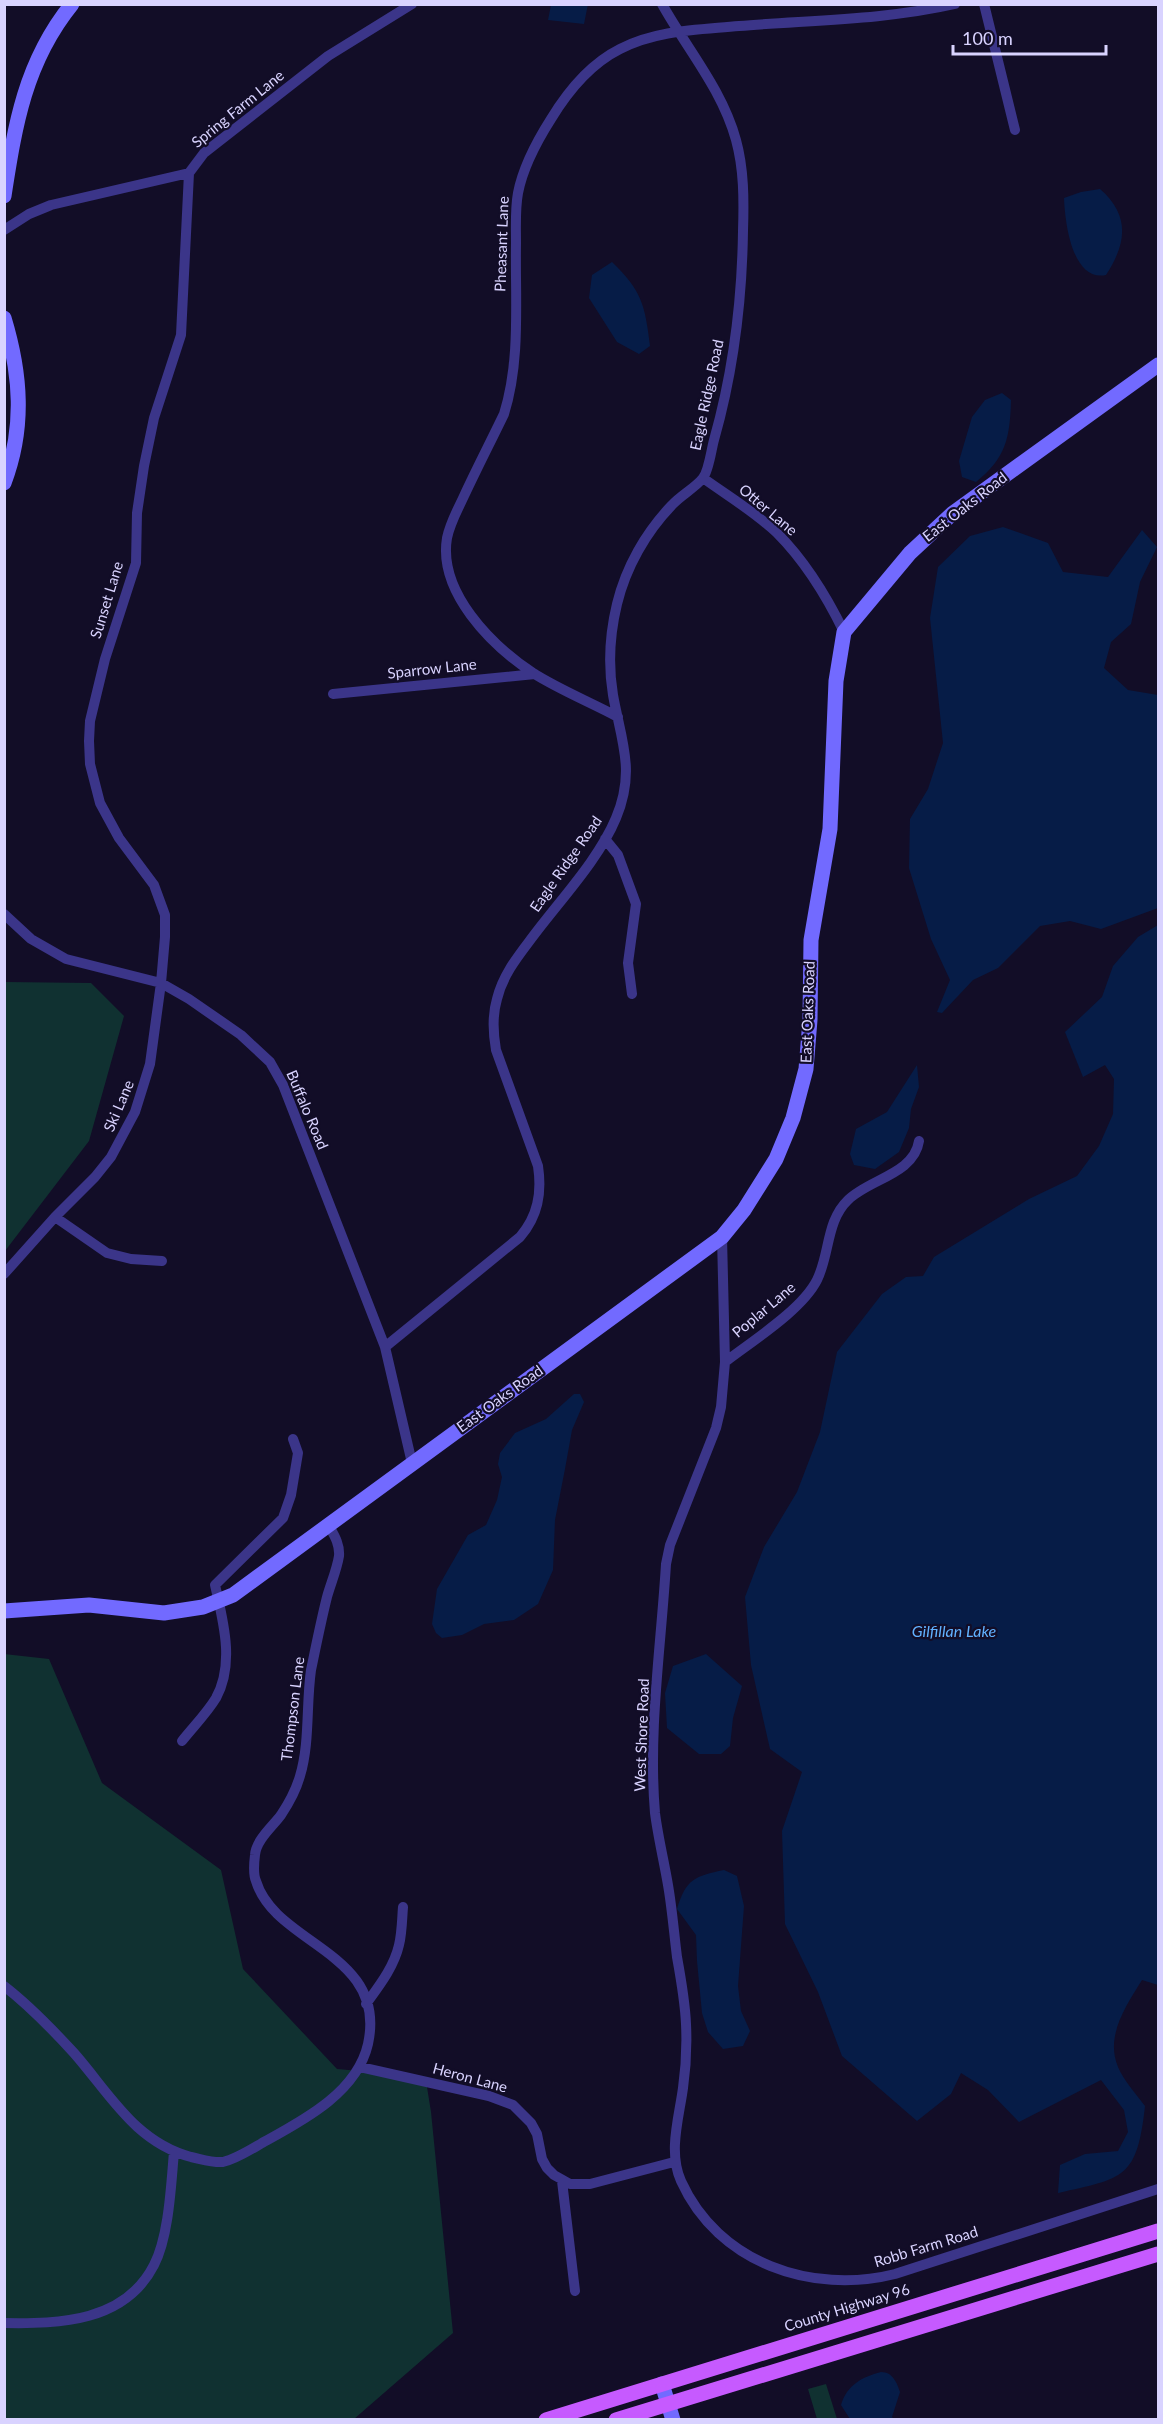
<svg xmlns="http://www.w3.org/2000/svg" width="1163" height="2424" font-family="Lato,sans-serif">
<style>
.green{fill:#103131}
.water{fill:#061c47}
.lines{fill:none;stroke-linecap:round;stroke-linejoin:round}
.street{stroke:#3b3589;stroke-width:10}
.secondary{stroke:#726aff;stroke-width:15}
.primary{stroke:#c65aff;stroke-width:15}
.labels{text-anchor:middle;stroke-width:4.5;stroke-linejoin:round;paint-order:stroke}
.street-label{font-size:15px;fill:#d9d3ff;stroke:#120d27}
.water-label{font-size:16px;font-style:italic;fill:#61b1ff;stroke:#120d27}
</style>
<rect width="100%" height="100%" fill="#120d27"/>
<path class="green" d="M5,982L91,983L124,1016L89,1141L5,1251Z
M4,1654L49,1659L102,1783L221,1870L243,1969L337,2069L395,2074L427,2087L431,2112L453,2333L354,2419H5Z
M826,2384L837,2419H817L808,2389Z"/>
<path class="water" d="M588,4L584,24L548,20L551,5Z
M1100,189C1131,216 1126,244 1106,275C1072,282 1065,222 1064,198L1081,192Z
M612,262C642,291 645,305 650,346L639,354L617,342L589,298L592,275Z
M1002,393L1011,400C1010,438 1006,458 976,482L962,477L959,461L972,417L985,400Z
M1003,527L1048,543L1063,572L1108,577L1142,530L1157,547L1140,582L1131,624L1111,642L1104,668L1128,690L1158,695V908L1101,929L1070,921L1040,926L998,968L973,980L942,1013L937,1012L950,980L931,939L909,868L910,819L928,789L943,743L930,618L938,567L970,536Z
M1158,925V1985L1142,1980C1126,2006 1105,2036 1118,2067C1124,2081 1136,2094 1145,2106C1137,2179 1124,2178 1058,2193L1060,2165L1085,2154L1118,2151L1128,2132L1124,2110L1101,2080L1019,2122L988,2090L961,2073L951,2094L917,2121L842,2056L818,1992L785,1924L782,1831L802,1772L770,1749L751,1665L745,1597L764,1547L797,1492L820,1432L837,1352L882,1294L906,1277L923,1276L934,1257L1029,1199L1077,1176L1099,1146L1113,1114L1114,1079L1105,1065L1083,1077L1065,1032L1102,997L1113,966L1138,937Z
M917,1065L919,1087L911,1109L909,1128L899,1152L875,1169L854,1165L850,1154L856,1129L887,1112Z
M574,1394H580L584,1402L572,1430L565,1469L555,1520L553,1570L538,1604L514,1620L484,1624L462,1635L442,1638L436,1633L432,1624L437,1589L468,1535L486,1525L497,1500L502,1477L498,1464L500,1453L515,1433L546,1419Z
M706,1654L742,1686L733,1718L730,1746L721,1754H699L667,1728L665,1693L673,1666Z
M724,1870L737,1876L744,1906L738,1986L741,2011L750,2031L743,2046L723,2049L708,2032L702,2013L697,1961L696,1935L677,1909C686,1879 695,1876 724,1870Z
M881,2372C893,2372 897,2383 900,2392L892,2417L894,2419H850L841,2405C847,2385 862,2377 881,2372Z"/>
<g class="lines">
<path class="street" d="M984,4L1015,130
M4,230L29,214L51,205L189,173L204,153L328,56L412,4
M703,478C728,496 755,512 777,533C805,561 827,597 844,632
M333,694L535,674
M618,717C590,702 560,690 533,673C491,645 438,592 447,538C450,523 458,509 464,496C477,468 491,441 504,414C521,360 515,299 516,243C516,226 515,209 518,193C523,167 537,141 551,119C568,91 590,64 620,49C657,30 698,30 739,26C811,20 885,20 955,4
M605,839L618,855L636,904L628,963L632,994
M4,914L31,939L66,959L161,983L189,999L241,1035L270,1062L283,1085L385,1347L412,1463
M55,1217L107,1253L131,1259L162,1261
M722,1237L725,1362L721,1407L716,1428L670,1545L666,1564C661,1647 648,1731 655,1813C658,1837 664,1861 668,1885C672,1908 674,1933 677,1957C681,1979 685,2001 686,2024C687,2045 686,2067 683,2088C679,2118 668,2152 681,2181C718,2263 812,2295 895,2274L1158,2189
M4,1274L55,1217L95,1177L111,1157L135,1112L150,1064L161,983L165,937V915L154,885L119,838L100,803L90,764L89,741L90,721L105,659L136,563L137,513L144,466L154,418L181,335L189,173
M385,1347L520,1237C538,1216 542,1193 538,1166L496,1050C493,1033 492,1016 497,999C503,974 519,955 534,935C561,899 599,859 616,818C636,771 621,740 613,695C608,665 610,633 617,604C626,567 646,532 672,505C681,495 695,488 703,478C709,470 711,451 714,440C733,373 742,301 743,231C744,200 744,169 736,140C722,89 687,49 662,4
M725,1362C752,1341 802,1310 817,1280C830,1254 826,1221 848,1200C869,1179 914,1174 919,1141
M182,1741C193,1727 207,1713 216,1698C235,1663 223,1621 215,1585L283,1518L291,1495L298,1453L293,1439
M4,1986C30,2006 52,2029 74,2053C110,2094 135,2142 191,2157C201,2159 213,2163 223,2162C236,2159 250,2150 262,2143C302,2121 357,2093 368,2044C388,1952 275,1945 256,1881C253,1874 254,1863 255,1855C256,1840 273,1826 281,1815C289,1803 296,1790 300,1776C310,1743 306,1705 311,1670C316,1646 321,1621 327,1597C331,1583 337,1569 339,1556C340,1544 334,1535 329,1526
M366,2004C379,1986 394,1967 399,1945C402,1933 402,1919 403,1907
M360,2067L489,2096L513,2105L531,2123L537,2134L542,2159L547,2168L554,2175L570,2184H590L674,2162
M562,2181L575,2291
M4,2323C60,2324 125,2322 154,2265C169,2236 171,2185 174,2152"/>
<path class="secondary" d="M4,196C15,125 25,62 72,4
M4,318C21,374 25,428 4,483
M4,1611L89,1605L164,1613L203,1607L233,1595L722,1237L744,1210L776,1159L793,1118L806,1069L810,1020L811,940L830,829L836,681L844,632L910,553L953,513L1158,365
M662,2384L673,2420"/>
<path class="primary" d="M546,2420L1158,2231
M616,2420L1158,2254"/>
</g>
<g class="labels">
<g class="street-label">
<text transform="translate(238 109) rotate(-39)" y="5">Spring Farm Lane</text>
<text transform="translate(502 244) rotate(-88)" y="5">Pheasant Lane</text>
<text transform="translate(707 395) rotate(-78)" y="5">Eagle Ridge Road</text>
<text transform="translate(965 507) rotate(-38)" y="5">East Oaks Road</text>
<text transform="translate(768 510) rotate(40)" y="5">Otter Lane</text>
<text transform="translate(107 600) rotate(-73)" y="5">Sunset Lane</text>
<text transform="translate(432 669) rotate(-6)" y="5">Sparrow Lane</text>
<text transform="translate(566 864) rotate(-55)" y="5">Eagle Ridge Road</text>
<text transform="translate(808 1012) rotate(-88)" y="5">East Oaks Road</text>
<text transform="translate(119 1106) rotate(-67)" y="5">Ski Lane</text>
<text transform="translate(307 1110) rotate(67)" y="5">Buffalo Road</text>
<text transform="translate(764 1310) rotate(-40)" y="5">Poplar Lane</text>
<text transform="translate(500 1399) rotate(-36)" y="5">East Oaks Road</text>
<text transform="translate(293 1709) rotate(-83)" y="5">Thompson Lane</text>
<text transform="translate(642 1735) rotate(-88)" y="5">West Shore Road</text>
<text transform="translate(470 2078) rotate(15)" y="5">Heron Lane</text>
<text transform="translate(926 2247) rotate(-17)" y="5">Robb Farm Road</text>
<text transform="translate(847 2308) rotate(-17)" y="5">County Highway 96</text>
</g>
<g class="water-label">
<text x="954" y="1637">Gilfillan Lake</text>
</g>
</g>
<rect width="1163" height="2424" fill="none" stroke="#d9d3ff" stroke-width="12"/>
<path d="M953 45v9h153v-9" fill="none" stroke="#d9d3ff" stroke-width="3"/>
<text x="962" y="45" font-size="18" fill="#d9d3ff" stroke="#120d27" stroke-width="4.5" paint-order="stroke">100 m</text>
</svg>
